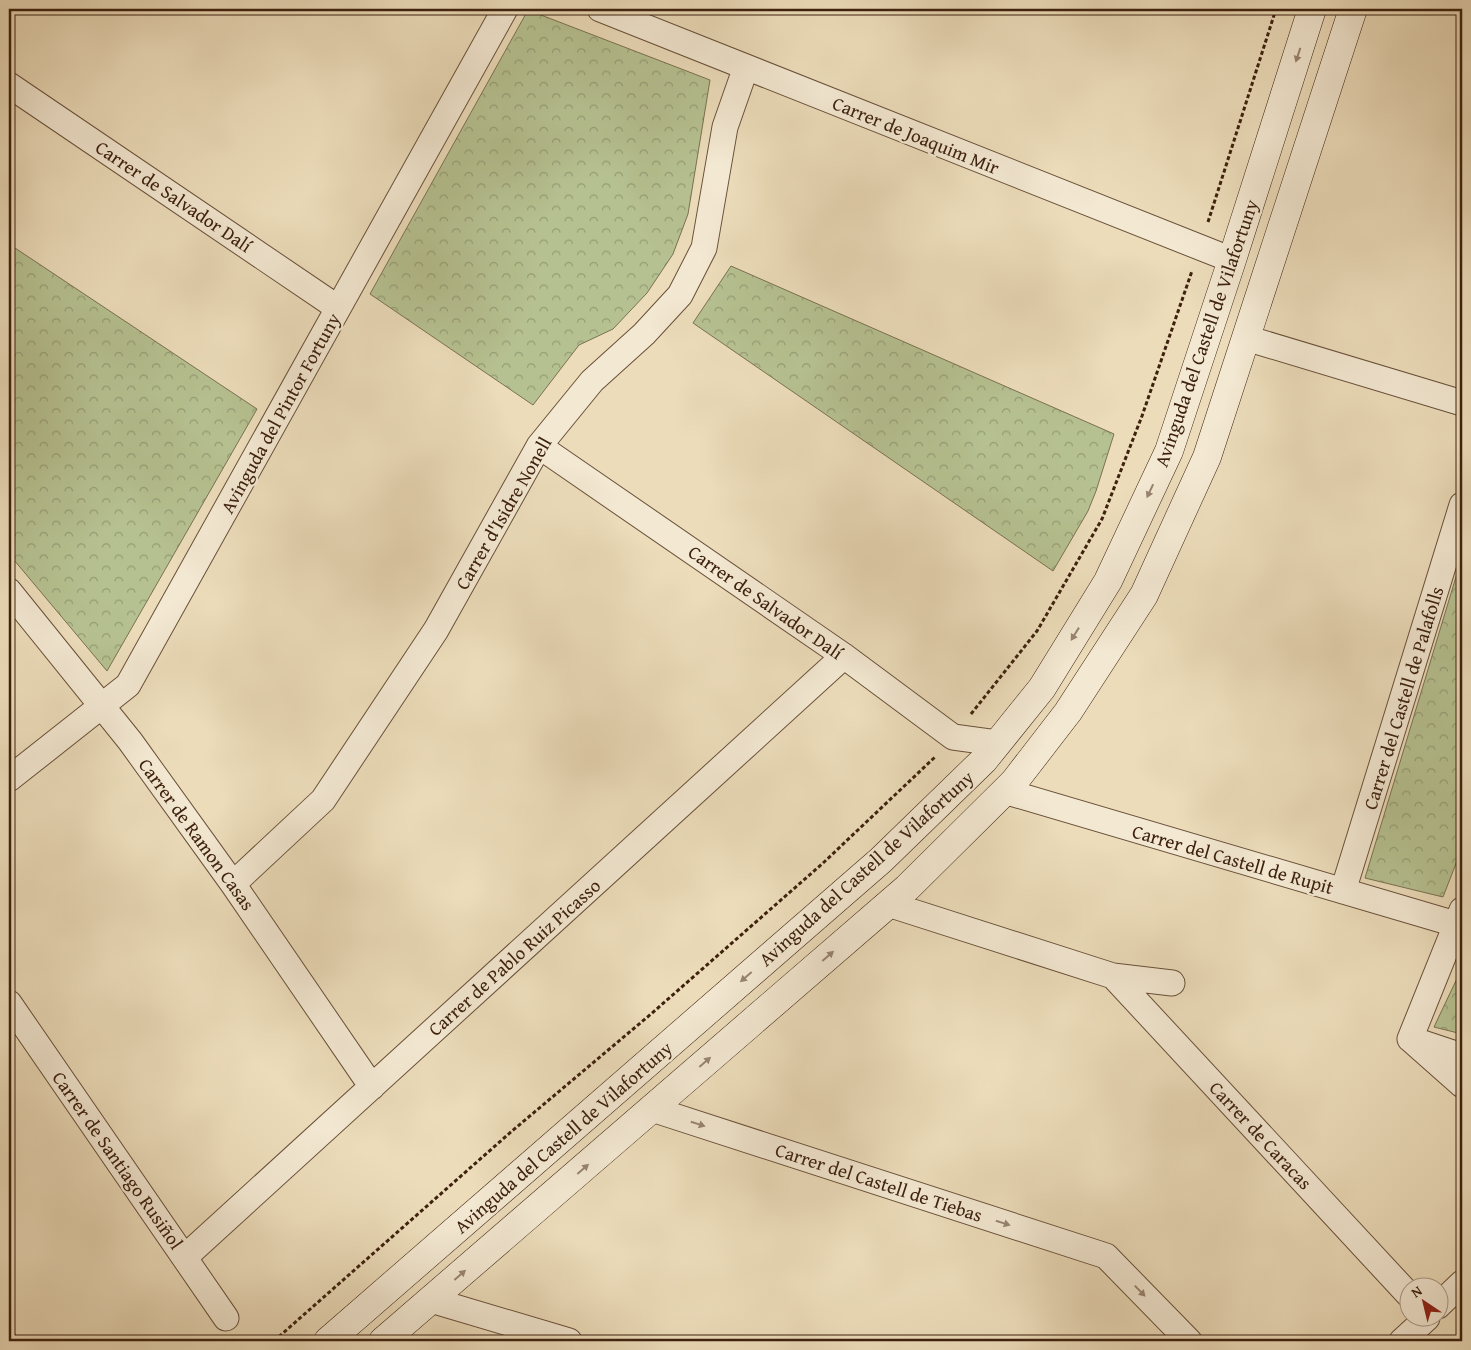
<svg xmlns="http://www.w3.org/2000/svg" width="1471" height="1350" font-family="'Gentium Book Plus',serif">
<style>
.forest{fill:url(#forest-crowns);stroke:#7a7150}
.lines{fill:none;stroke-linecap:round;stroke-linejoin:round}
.street-casing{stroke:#695039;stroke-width:27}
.secondary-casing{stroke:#3d210e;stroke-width:29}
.path{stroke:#3d210e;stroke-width:3;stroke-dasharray:4 2.5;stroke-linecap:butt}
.street{stroke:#f3e8d2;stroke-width:25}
.secondary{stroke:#f3e8d2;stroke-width:28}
.oneway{fill:#988470}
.labels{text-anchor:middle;stroke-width:4.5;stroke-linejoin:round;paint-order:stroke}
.street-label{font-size:19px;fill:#3d210e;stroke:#f3e8d2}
</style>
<defs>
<pattern id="forest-crowns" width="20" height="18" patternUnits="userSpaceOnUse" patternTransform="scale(1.25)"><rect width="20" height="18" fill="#b6c191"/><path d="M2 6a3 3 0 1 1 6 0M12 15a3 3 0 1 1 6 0" fill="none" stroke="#959c75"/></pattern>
</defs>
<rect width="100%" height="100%" fill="#ecdcba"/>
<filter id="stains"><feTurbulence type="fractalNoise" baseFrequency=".004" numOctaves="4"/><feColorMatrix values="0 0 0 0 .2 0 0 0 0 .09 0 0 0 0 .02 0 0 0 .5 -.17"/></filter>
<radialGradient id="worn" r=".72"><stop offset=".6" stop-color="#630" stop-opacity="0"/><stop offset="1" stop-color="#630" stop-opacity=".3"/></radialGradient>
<path class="forest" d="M528,10L710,80L688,214L673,254L647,293L613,329L579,345L533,405L370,294Z
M9,244L257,409L107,671L9,554Z
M731,266L1114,434L1096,491L1088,511L1053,571L693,323Z
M1462,557V848L1443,897L1365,878Z
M1462,968V1034L1434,1027Z"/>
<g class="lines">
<defs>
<path id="street" d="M600,9L1232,260
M9,85L338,308
M1246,338L1462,403
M539,446L844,656L953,737L997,743
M9,591L130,741L233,884L372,1087
M9,779L128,685L505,9
M1004,791L1462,926
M233,884L323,800L436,630L539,446L592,381L644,334L680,295L704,248L725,127L746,67
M1343,891L1462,505
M888,904L1113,976L1172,983
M1113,976L1408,1294
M9,1003L226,1318
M1410,1039L1462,910
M1410,1039L1462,1085
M1420,1042L1462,1056
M652,1109L1106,1256L1189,1341
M185,1257L844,656
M431,1300L569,1341
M1438,1306L1462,1283
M1402,1341L1427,1318"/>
<path id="secondary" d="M328,1341L881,860L984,760L1042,688L1108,581L1169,451L1232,260L1312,9
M383,1341L907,888L1014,782L1068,712L1144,595L1207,457L1353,9"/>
</defs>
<use href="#street" class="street-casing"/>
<use href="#secondary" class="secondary-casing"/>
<path class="path" d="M1208,222L1276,9
M971,714L1037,631L1102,519L1142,416L1192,271
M9,1327L18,1341
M274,1341L512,1131L651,1014L822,864L935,757"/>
<use href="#street" class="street"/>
<use href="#secondary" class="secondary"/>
</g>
<defs><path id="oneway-solid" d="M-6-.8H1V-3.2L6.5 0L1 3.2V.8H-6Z" transform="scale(1.25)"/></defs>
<g class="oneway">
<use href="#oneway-solid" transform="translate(1298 55) rotate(108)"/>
<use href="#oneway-solid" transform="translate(1150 491) rotate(115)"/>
<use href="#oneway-solid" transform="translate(1075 634) rotate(122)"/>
<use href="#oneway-solid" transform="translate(828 956) rotate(-41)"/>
<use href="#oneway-solid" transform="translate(746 977) rotate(139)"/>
<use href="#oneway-solid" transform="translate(705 1062) rotate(-41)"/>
<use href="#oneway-solid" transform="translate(698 1124) rotate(18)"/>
<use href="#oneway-solid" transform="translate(583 1169) rotate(-41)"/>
<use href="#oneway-solid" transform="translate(1003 1223) rotate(18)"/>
<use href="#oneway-solid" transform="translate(460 1275) rotate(-41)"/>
<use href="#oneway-solid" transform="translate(1140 1291) rotate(46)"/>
</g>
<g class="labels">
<g class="street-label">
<text transform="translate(916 135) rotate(22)" y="7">Carrer de Joaquim Mir</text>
<text transform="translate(174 196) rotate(34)" y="7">Carrer de Salvador Dalí</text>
<text transform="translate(1206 333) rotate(-71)" y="7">Avinguda del Castell de Vilafortuny</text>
<text transform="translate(280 413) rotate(-61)" y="7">Avinguda del Pintor Fortuny</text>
<text transform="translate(503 513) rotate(-60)" y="7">Carrer d'Isidre Nonell</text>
<text transform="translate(766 602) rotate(35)" y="7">Carrer de Salvador Dalí</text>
<text transform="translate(1403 698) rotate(-73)" y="7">Carrer del Castell de Palafolls</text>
<text transform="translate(197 834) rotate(54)" y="7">Carrer de Ramon Casas</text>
<text transform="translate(1233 859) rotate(16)" y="7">Carrer del Castell de Rupit</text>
<text transform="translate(866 868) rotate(-42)" y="7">Avinguda del Castell de Vilafortuny</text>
<text transform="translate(514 957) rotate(-42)" y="7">Carrer de Pablo Ruiz Picasso</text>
<text transform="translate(1261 1135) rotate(47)" y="7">Carrer de Caracas</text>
<text transform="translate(563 1137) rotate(-41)" y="7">Avinguda del Castell de Vilafortuny</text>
<text transform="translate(118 1160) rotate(55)" y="7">Carrer de Santiago Rusiñol</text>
<text transform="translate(879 1182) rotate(18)" y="7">Carrer del Castell de Tiebas</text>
</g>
</g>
<rect width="1471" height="1350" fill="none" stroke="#ecdcba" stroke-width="30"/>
<rect x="10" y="10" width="1451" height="1330" fill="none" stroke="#3d210e" stroke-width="2.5"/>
<rect x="15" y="15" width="1441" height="1320" fill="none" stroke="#3d210e"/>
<g transform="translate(1424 1302) rotate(325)"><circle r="24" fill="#f3e8d2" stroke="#aa9884"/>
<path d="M0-4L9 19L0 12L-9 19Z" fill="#8f2418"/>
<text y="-8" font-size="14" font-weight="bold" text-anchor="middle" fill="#3d210e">N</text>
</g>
<rect width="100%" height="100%" filter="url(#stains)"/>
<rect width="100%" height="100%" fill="url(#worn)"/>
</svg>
